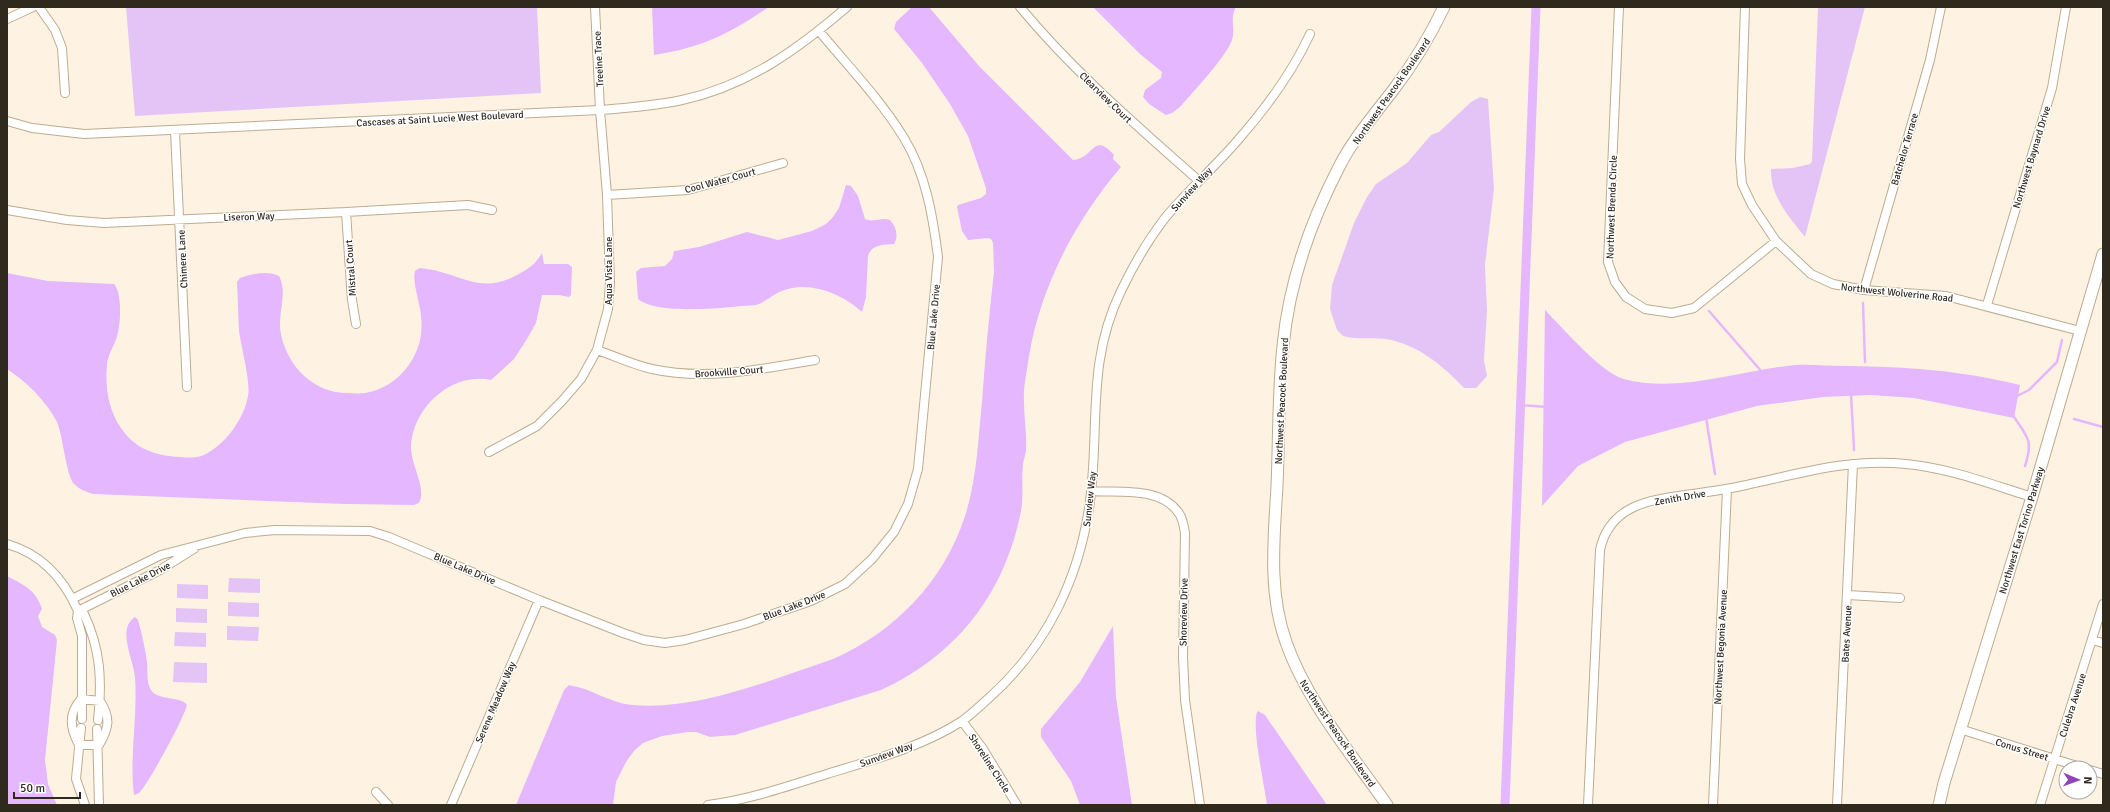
<svg xmlns="http://www.w3.org/2000/svg" width="2110" height="812" font-family="Signika,sans-serif">
<style>
.green{fill:#e4c4f6}
.water{fill:#e5b7fe}
.lines{fill:none;stroke-linecap:round;stroke-linejoin:round}
.stream{stroke:#e5b7fe;stroke-width:2.5}
.canal{stroke:#e5b7fe;stroke-width:9}
.street-casing{stroke:#bdac90;stroke-width:10}
.secondary-casing{stroke:#bdac90;stroke-width:13}
.street{stroke:#fff;stroke-width:8}
.secondary{stroke:#fff;stroke-width:11}
.labels{text-anchor:middle;stroke-width:3;stroke-linejoin:round;paint-order:stroke}
.street-label{font-size:10px;fill:#30291e;stroke:#fff}
</style>
<rect width="100%" height="100%" fill="#fef3e2"/>
<path class="green" d="M126,7H537L541,93L135,116Z
M1818,7H1865L1805,237C1789,217 1770,196 1771,169L1793,168L1810,164L1812,161Z
M1480,97L1488,99L1494,189L1485,265L1487,311L1484,360L1487,376L1476,388H1464C1442,365 1419,345 1386,339C1372,337 1357,340 1343,336L1337,330L1330,309L1332,285L1354,223L1367,197L1376,184L1407,163L1431,135L1439,132L1471,102Z
M229,578L260,579V593L228,592Z
M177,584L208,585V599L177,598Z
M228,602L259,603V617L228,616Z
M176,608L207,609V623L176,622Z
M227,626L259,627L258,641L227,640Z
M175,632L206,633V647L174,646Z
M174,662L207,663V683L173,682Z"/>
<path class="water" d="M652,7H769C729,34 702,48 654,55Z
M912,7H929L979,66L1073,160C1094,159 1093,131 1114,155L1113,159L1121,167C1075,221 1041,286 1029,356C1027,371 1023,387 1024,402C1024,418 1027,434 1026,450C1026,455 1023,460 1023,465C1021,480 1024,495 1021,511C1005,593 957,655 881,690L735,735L710,737L696,732H688L662,736L643,743L634,751L626,762L616,782L613,805H516L564,690L569,685C590,688 610,703 632,705C697,711 771,680 833,659C895,632 944,581 965,516C977,479 978,440 982,402C985,359 989,315 994,272L993,243L991,239L988,238L968,240L962,231L957,207L958,205L981,198L986,194V188L968,136L950,104L922,63L894,29L896,22Z
M1093,7H1236C1229,20 1236,29 1232,40C1226,57 1193,92 1180,107L1172,113L1166,115L1149,104L1143,97L1145,90L1161,78L1162,72L1140,54Z
M846,185L851,186L858,196L865,219C874,223 881,217 890,220C896,226 899,237 894,244C883,245 872,244 868,256L866,297L862,312C842,294 809,280 782,291C773,294 766,302 756,305C728,307 659,316 638,299L636,272L641,268L665,266L672,259L674,251L699,247L747,232L778,240L812,231L826,224L833,217L839,208Z
M542,253L544,264H568L572,267L571,295L569,297L559,295H542L536,323L527,339L514,359L491,380C452,371 412,408 411,447C411,466 427,488 419,503L414,505L345,504L93,494C86,492 79,489 74,484C66,475 63,436 57,422C46,401 27,382 7,369V273L48,281L114,284C123,293 121,330 115,342C112,349 108,356 107,364C105,386 108,409 121,428C135,449 156,456 180,457C187,458 198,458 204,455C225,445 244,419 248,396C251,383 241,346 239,331C238,315 238,298 237,282L240,278C252,274 268,270 279,276C287,291 280,307 280,324C280,336 284,347 290,358C301,378 323,393 346,393C352,393 359,394 365,393C401,387 426,352 421,316C420,303 412,282 415,271L420,268L427,269C461,274 481,295 517,275C528,269 536,264 542,253Z
M1545,310C1563,328 1601,373 1624,379C1677,394 1742,370 1795,365C1811,364 1829,366 1846,366C1909,367 1958,370 2020,385L2014,418L1914,398L1870,395L1823,397L1757,406L1625,442L1578,466L1542,506Z
M7,576C24,585 36,590 42,609L38,616L42,627L55,635L57,640L45,760L48,784L57,805H7Z
M135,617L138,620C142,634 145,648 147,662C148,671 146,682 151,690C158,701 182,696 187,705C185,716 148,785 139,793C138,794 136,794 134,795C129,756 138,717 135,678C134,660 116,629 135,617Z
M1113,626L1116,697L1132,805H1080L1071,781L1041,737V729L1080,682Z
M1258,711L1265,715L1327,805H1267C1265,788 1250,721 1258,711Z"/>
<g class="lines">
<path class="stream" d="M1863,303L1865,362
M1709,311L1762,372
M1851,394L1854,450
M2017,396L2029,390L2057,362L2062,340
M1520,405L1547,407
M2012,414C2027,437 2034,439 2025,466
M1706,417L1715,474
M2074,419L2103,427"/>
<path class="canal" d="M1505,805L1536,7"/>
<defs>
<path id="street" d="M39,7L55,30L62,48L65,93
M1020,7C1073,71 1136,125 1198,180
M1619,7L1608,262L1615,282L1626,297L1645,309L1672,313L1694,308L1776,241
M1745,7L1740,159L1742,184L1752,205L1776,241L1811,274L1833,284L1864,290L1946,296L2080,331
M7,19L33,7
M7,121L32,128L84,134L600,110C627,108 655,106 682,100C747,86 797,50 847,7
M175,131L187,387
M607,195L688,190L783,163
M7,210L67,220L104,223L346,212L468,205L492,210
M346,212L352,300L356,324
M1864,290L1930,60L1941,7
M1987,305L2052,88L2066,7
M597,350C615,356 633,365 652,369C706,381 762,369 815,360
M489,452L537,426L562,401L581,379L597,350L608,309L610,283L607,195L600,110L595,7
M1092,491C1120,493 1163,486 1180,515C1183,520 1184,527 1185,533L1183,657L1185,700L1200,805
M7,544C42,554 64,579 78,611L77,618L82,636V719
M1848,595L1900,598
M72,599L161,555L245,533L275,530L370,531L389,537L539,600L623,633L644,640L665,643L685,640L744,624L811,601L845,584L872,559L894,532L908,504L918,469L938,257C933,217 926,174 904,138C880,99 848,66 819,31
M78,611L160,570L195,548
M78,611L84,614C101,650 102,681 98,720
M2092,640L2103,643
M81,699L100,701C111,718 109,728 99,745H79C70,728 68,714 81,699Z
M962,721L983,749L1017,805
M81,728L76,779L85,805
M97,729L99,805
M1960,729L2083,768
M2090,770L2103,774
M376,792L388,805
M451,805L539,600
M708,805C749,800 788,786 827,774C872,760 922,747 962,721C972,714 981,705 990,697C1047,646 1080,577 1090,501C1100,427 1086,363 1121,291C1133,266 1148,240 1165,218C1188,190 1215,167 1238,140C1267,107 1292,73 1310,34
M1588,805L1600,550C1604,531 1614,517 1632,508C1654,496 1701,494 1726,489C1786,478 1844,457 1906,464C1949,468 1990,484 2032,497
M1713,805L1727,489
M1837,805L1853,464
M2040,805L2103,604"/>
<path id="secondary" d="M1387,805C1352,755 1306,700 1286,642C1268,592 1274,538 1277,486C1279,440 1278,392 1283,346C1289,284 1310,223 1339,167C1353,139 1375,114 1394,89C1414,63 1430,36 1444,7
M1939,805L1944,783L2032,497L2103,254"/>
</defs>
<use href="#street" class="street-casing"/>
<use href="#secondary" class="secondary-casing"/>
<use href="#street" class="street"/>
<use href="#secondary" class="secondary"/>
</g>
<g class="labels">
<g class="street-label">
<text transform="translate(598 59) rotate(-93)" y="4">Treeine Trace</text>
<text transform="translate(1391 91) rotate(-55)" y="4">Northwest Peacock Boulevard</text>
<text transform="translate(1106 97) rotate(44)" y="4">Clearview Court</text>
<text transform="translate(440 118) rotate(-3)" y="4">Cascases at Saint Lucie West Boulevard</text>
<text transform="translate(1904 149) rotate(-74)" y="4">Batchelor Terrace</text>
<text transform="translate(2031 157) rotate(-73)" y="4">Northwest Baynard Drive</text>
<text transform="translate(720 180) rotate(-15)" y="4">Cool Water Court</text>
<text transform="translate(1191 189) rotate(-48)" y="4">Sunview Way</text>
<text transform="translate(1611 207) rotate(-88)" y="4">Northwest Brenda Circle</text>
<text transform="translate(249 216) rotate(-2)" y="4">Liseron Way</text>
<text transform="translate(182 259) rotate(-93)" y="4">Chimere Lane</text>
<text transform="translate(350 268) rotate(-94)" y="4">Mistral Court</text>
<text transform="translate(608 271) rotate(-90)" y="4">Aqua Vista Lane</text>
<text transform="translate(1897 292) rotate(6)" y="4">Northwest Wolverine Road</text>
<text transform="translate(933 317) rotate(-85)" y="4">Blue Lake Drive</text>
<text transform="translate(729 371) rotate(-4)" y="4">Brookville Court</text>
<text transform="translate(1281 401) rotate(-87)" y="4">Northwest Peacock Boulevard</text>
<text transform="translate(1680 497) rotate(-10)" y="4">Zenith Drive</text>
<text transform="translate(1089 499) rotate(-84)" y="4">Sunview Way</text>
<text transform="translate(2021 530) rotate(-73)" y="4">Northwest East Torino Parkway</text>
<text transform="translate(465 568) rotate(23)" y="4">Blue Lake Drive</text>
<text transform="translate(140 579) rotate(-27)" y="4">Blue Lake Drive</text>
<text transform="translate(794 605) rotate(-21)" y="4">Blue Lake Drive</text>
<text transform="translate(1183 612) rotate(-89)" y="4">Shoreview Drive</text>
<text transform="translate(1846 634) rotate(-87)" y="4">Bates Avenue</text>
<text transform="translate(1720 647) rotate(-87)" y="4">Northwest Begonia Avenue</text>
<text transform="translate(495 702) rotate(-67)" y="4">Serene Meadow Way</text>
<text transform="translate(2072 705) rotate(-72)" y="4">Culebra Avenue</text>
<text transform="translate(1338 733) rotate(56)" y="4">Northwest Peacock Boulevard</text>
<text transform="translate(2022 749) rotate(17)" y="4">Conus Street</text>
<text transform="translate(886 754) rotate(-20)" y="4">Sunview Way</text>
<text transform="translate(990 763) rotate(57)" y="4">Shoreline Circle</text>
</g>
</g>
<rect width="2110" height="812" fill="none" stroke="#30291e" stroke-width="16"/>
<g transform="translate(2078 780) rotate(92)"><circle r="19" fill="#ffffff" stroke="#aca9a5"/>
<path d="M0-3L7 15L0 10L-7 15Z" fill="#9044b5"/>
<text y="-6" font-size="11" font-weight="bold" text-anchor="middle" fill="#30291e">N</text>
</g>
<path d="M14 792v6h66v-6" fill="none" stroke="#30291e" stroke-width="2"/>
<text x="20" y="792" font-size="12" fill="#30291e" stroke="#ffffff" stroke-width="3" paint-order="stroke">50 m</text>
</svg>
